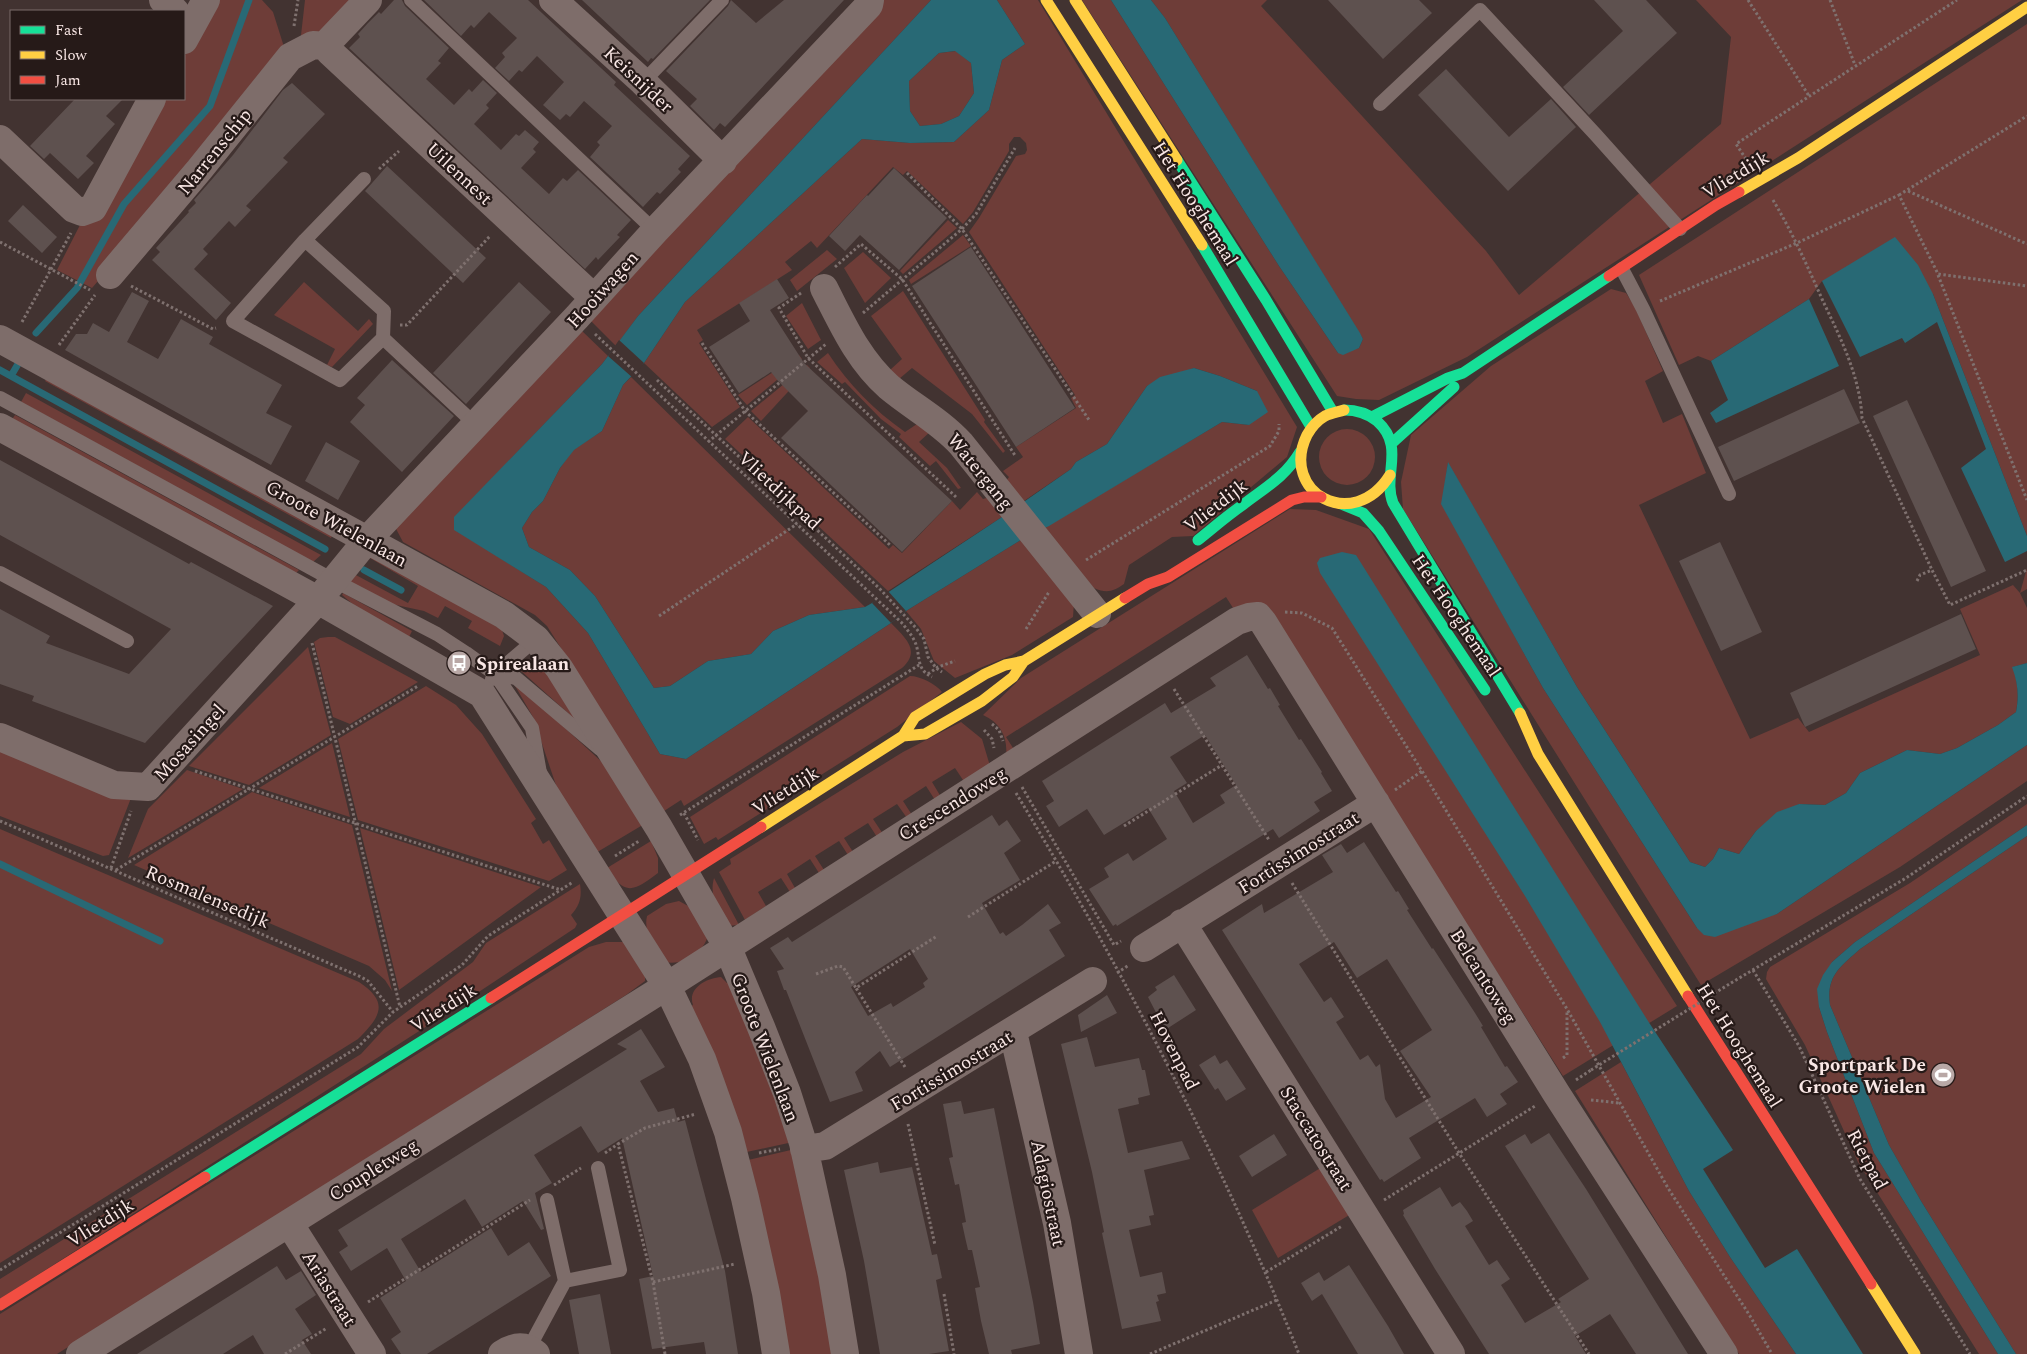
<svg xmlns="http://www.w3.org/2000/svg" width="2027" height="1354" font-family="Spectral,serif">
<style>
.green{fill:#6e3d38}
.water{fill:#286975;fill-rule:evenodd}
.pier{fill:#423331}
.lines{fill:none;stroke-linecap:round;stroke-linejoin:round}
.stream{stroke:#286975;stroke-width:7}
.building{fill:#5e514f;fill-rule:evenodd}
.path{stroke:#7f716f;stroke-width:3;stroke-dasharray:2.5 2.5;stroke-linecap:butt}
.lane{stroke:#7e6d6a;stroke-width:14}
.street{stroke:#7e6d6a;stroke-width:28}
.fast{stroke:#16e098;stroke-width:11}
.slow{stroke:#ffcf43;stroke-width:11}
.jam{stroke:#f24e42;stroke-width:11}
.path-bridge{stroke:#7f716f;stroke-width:3;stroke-dasharray:2.5 2.5;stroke-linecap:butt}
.labels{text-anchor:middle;stroke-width:4.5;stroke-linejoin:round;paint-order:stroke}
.street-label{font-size:19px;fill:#f9e7e5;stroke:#261a18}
.poi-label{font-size:19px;font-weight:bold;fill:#f9e7e5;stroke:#261a18;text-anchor:start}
</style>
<rect width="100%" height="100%" fill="#423331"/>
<path class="green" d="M215,0H262L273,12L285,50L147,224L92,288L57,270L81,223L161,99H184V57Z
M305,0H358L337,24L300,44Z
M882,0H931L638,316L616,346L587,317Z
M997,0H1038L1297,427L1287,457L1193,536L1172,537L1129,565L1124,584C1114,591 1107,594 1094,588L1042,529L1222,422L1249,425L1257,391L1220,376L1194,368L1147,386L1107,444L1076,462L1071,469L1021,503L1006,481L1009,477L1003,471L1023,457L1016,447L1076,408L1071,398L1075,395L969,232L979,218L1016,156L1025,154L1027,150L1026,143L1020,137H1014L1009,144V151L973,212L963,224L907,171L903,175L893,167L817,248L811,241L785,262L792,270L697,330L703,340L699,343L740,407L712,427L644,363L685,302L862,139L910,143L954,142L989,110L1002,60L1025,44Z
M1082,0H1111L1279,266L1338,353L1359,348L1363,339L1165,18L1151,0H1267L1261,6L1486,251L1519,295L1721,124L1731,37L1696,0H2022L1467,357L1379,400L1356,399L1337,396Z
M2027,24V536L1933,294L1822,281L1809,299L1711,361L1698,356L1679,365L1639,275Z
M956,51L971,63L974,93L959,116L941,124L920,126L910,111L909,81L939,53Z
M948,220L957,228L903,274L900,271Z
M963,235L971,246L911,284L909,280Z
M827,250L837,259L797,291L790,280Z
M863,252L891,278L865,303L844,268Z
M304,282L358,331L369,319L373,324L332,367L327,365L335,349L274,315Z
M1611,289L1626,293L1635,307L1663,371L1645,381L1663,423L1682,414L1706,473L1639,505L1750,739L1798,718L1809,732L1980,655L1960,609L2013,585L2020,593L2027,568V589L2020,593L2027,608V663L2013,667C2018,683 2019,696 2016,712L1998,725L1957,748L1940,754L1907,750L1860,773L1846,793L1825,805L1799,804L1756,831L1739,854L1719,848L1713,859L1705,867L1690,862L1577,687L1448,463L1442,504L1543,688L1697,928L1777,914L2027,745V781L1900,867L1701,985L1403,509L1401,482L1411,435L1491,366Z
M903,291L985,420L984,422L1005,451L1003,453L972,414L912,368L899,379L890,370L902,359L871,316Z
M802,303L821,340L808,349L786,316Z
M581,330L608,356L602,364L455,517L454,529L546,587L588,633L660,754L686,759L891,623C904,637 922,650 902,668L684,806L681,800L664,811L547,626L535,615L403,542L394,525Z
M828,353C849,385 874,410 905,432L920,422L931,431L919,442L947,468L961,488L958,489L936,461L930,466L899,437L901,434L881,419L845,382L842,384L817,362Z
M799,355L802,359L747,405L738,395Z
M807,365L810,368L761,421L751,411Z
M49,374L334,531L331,538L45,381Z
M631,377L865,607L809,615L773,631L751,654L708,661L670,686L654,688L595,596L570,570L529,547L522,528L532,512L543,501L560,468L573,450L602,431L623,385Z
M26,393L321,555L313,562L21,402Z
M15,415L299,570L291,578L9,424Z
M748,417L889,549L893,545L902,553L952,501L960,510L977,492L983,499L990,497L1005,515L888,591L725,439Z
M1319 457a28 28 0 1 1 56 0a28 28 0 1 1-56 0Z
M1290,509L1316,510L1369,529L1677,1006L1563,1076L1268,612L1235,611L1226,597L1006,737L1015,751L1006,756C1008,738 1001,723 983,715L1021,678Z
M1024,538L1074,602L1073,617L1012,655L955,678L934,661L921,629L906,611Z
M382,557L502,630L504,636L500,646L468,628L472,621L445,606L438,618L424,611L387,603L348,581L354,574L408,603L418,586L370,558Z
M343,593L412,631L407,641L381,628L342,595Z
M328,637H335L418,682L350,724L333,717L314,642L320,638Z
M308,647L331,735L249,785L189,766Z
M537,662L550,667L588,731L520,670L525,666Z
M910,676C920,676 936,684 942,692L897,727L718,840L716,837L704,844L690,817Z
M515,682L616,775L646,823L594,854L562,803L533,717L514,684Z
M426,686L456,705L482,734L536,819L531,823L543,844L549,840L567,870L549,881L358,820L338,739Z
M961,722L982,739L990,766L965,783L955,768L932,782L941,797L935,800L926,786L903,801L912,815L907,818L897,804L873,819L883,834L877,837L868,823L844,838L853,852L848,855L839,841L815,856L824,870L819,873L810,859L787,874L795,888L790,892L781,878L758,892L766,906L745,920L719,872L731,864L730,859L903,752Z
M332,743L350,817L259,788Z
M0,744L131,798L109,855L103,856L0,816Z
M187,770L243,789L128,858L148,809Z
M252,792L352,825L392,991L385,980L369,966L134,865Z
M2027,804V825L1855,942L1832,962L1819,1007L1827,1032L1874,1153L1998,1354H1979L1858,1162L1805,1045L1766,979L1767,972L1770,967L1910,883Z
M360,828L541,887L399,990Z
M0,829L359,982C391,1003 379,1018 358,1039L0,1263Z
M2027,836V1354H2016L1921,1201L1889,1145L1830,1005C1826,976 1840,967 1860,949Z
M651,841L658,858V873C634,891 625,897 607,868Z
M714,878L739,925L726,926C718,910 709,896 714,878Z
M580,884C582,897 580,905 571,915L577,924L575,928L438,1019L0,1299V1279L361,1054L384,1029L473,962L486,943Z
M679,901L690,907L708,935C704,953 683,966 665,962C655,947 643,934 647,916L666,904Z
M606,942H624L645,966V981L626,995L57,1354H0V1314L589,947Z
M721,977L727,983L733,980L793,1142L742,1153L687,1008L693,1005C687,988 707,978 721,977Z
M1621,1062L1689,1191L1730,1257L1796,1354H1739L1575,1091Z
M795,1149L837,1354H784L744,1161Z
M1322,1167L1351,1214L1278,1258L1252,1210Z"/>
<path class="water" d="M931,0H997L1025,44L1002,60L989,110L954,142L910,143L862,139L685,302L644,363L623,385L602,431L574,450L560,468L543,501L532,512L522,528L529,547L570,570L595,596L654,688L670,686L708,661L751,654L773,631L809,615L865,607L872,603L1005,515L1071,469L1076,462L1107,444L1147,386L1160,377L1194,368L1220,376L1257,391L1268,412L1249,425L1222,422L1049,526L1024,538L906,611L891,623L686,759L660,754L588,633L546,587L454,530V517L602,364L638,316ZM955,51L971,63L974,93L959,116L941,124L920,126L910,111L909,81L939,53Z
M1111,0H1151L1165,18L1360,333L1363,339L1359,348L1343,355L1338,353L1279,266Z
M1895,237L1918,265L1933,294L2027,536V551L2005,562L1961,468L1986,449L1937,322L1905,343L1902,338L1860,357L1822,281Z
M1809,299L1839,366L1716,423L1710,413L1728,400L1711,361Z
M1448,462L1577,687L1690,862L1705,867L1713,859L1719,848L1739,854L1756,831L1777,812L1799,804L1825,805L1846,793L1860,773L1907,750L1940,754L1957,748L1998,725L2016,712C2019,696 2018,683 2012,667L2027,663V745L1777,914L1715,937L1704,935L1697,928L1543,688L1441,504Z
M1342,552L1356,555L1648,1021L1733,1150L1703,1169L1765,1268L1797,1249L1863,1354H1796L1730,1257L1689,1191L1600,1022L1525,896L1320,573L1317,563L1320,558Z
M2027,825V836L1860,949C1840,967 1826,976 1830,1005L1889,1145L1921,1201L2016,1354H1998L1874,1153L1827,1032L1819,1007L1817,989L1823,975L1832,962L1855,942Z"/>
<path class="pier" d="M619,340L644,363L633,378L608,356Z
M888,591L906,611L891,623L872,603Z"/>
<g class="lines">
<path class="stream" d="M36,333L77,288L124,204L210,106L249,0
M0,370L325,549
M11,376L18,364
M364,570L401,590
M0,864L160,941"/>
</g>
<path class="building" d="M394,0H402L405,6L449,48L438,61L441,63L426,79L454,105L469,89L472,92L483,80L497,93L486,105L489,108L474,124L501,150L516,134L519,136L525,130L539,142L533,149L536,152L521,168L549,194L563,178L567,181L578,170L631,220L617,235L620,237L598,260L596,257L585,269L349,48L360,37L358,34L368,23L379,12L381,14Z
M424,0H528L616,82L614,85L690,156L678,169L681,172L660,194L657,192L643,207L590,157L600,145L597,142L612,126L584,101L570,117L566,114L560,120L543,105L564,82L537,56L522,72L519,70L509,81L495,68L505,57L502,53L517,38L489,12L474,28L471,25L461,36Z
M582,0H710L653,59L651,58L648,62Z
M731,0L756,23L784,0H844L725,127L720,123L714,130L690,106L697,99L666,71L728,6Z
M1328,0H1419L1432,13L1383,59Z
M1594,0H1646L1677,33L1589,115L1563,87L1623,31Z
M1446,69L1509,137L1551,99L1576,127L1508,191L1418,95Z
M292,83L325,114L283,158L288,162L246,206L251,210L235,227L229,221L203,249L208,254L194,269L231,303L216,320L152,260L160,252L156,248L189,212L188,211L196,203L194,200L233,155L283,90Z
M75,99H123L106,116L115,124L86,156L94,163L78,179L50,153L44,159L30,146Z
M387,166L486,258L463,283L365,191Z
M894,168L947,218L899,270L860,235L845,251L829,236L867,195L868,196Z
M23,205L57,237L42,253L8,221Z
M971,247L1075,408L1016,447L912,286Z
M777,279L789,298L770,310L804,363L952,501L902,552L781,438L808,411L778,381L771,372L739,393L709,347L750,321L739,303Z
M519,282L551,312L466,404L433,373Z
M132,292L149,301L127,342L158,359L181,319L213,337L209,344L282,385L266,413L292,426L271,465L65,350L76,334H87L93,323L109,332Z
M392,360L454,416L402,472L350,422L365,405L357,398Z
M1844,389L1860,423L1734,481L1718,447Z
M1907,400L1986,571L1951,587L1873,416Z
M326,442L360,461L338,500L305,481Z
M0,460L189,564L191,562L273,606L145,743L32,701L34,696L0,684V609L50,636L46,643L129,674L171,629L0,535Z
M1720,542L1762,632L1721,651L1679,561Z
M1961,614L1976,649L1805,727L1790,693Z
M1247,655L1268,689L1270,688L1280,705L1278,706L1299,740L1301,739L1322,772L1321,773L1332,791L1314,802L1320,811L1279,838L1273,829L1117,926L1116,924L1113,926L1089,889L1109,877L1104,868L1113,862L1128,853L1133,861L1167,839L1148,808L1104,835L1087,809L1059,827L1046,806L1054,801L1042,781L1165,703L1171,713L1216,686L1210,678ZM1205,735L1236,785L1220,795L1225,803L1193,823L1174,791L1187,783L1170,757Z
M992,815L999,826L1007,820L1021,841L1004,853L1020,880L982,903L1000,934L1003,932L1006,936L1022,925L1048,904L1061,923L1049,930L1065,956L890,1067L880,1051L855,1072L863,1091L830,1102L786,990H784L777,971L784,969L770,948L788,937L792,942ZM910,949L928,979L923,983L925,987L893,1007L891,1003L868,1016L851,987Z
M1364,842L1396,892L1398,891L1409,909L1407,910L1432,949L1433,948L1475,1013L1483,1026L1481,1027L1505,1067L1507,1066L1518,1082L1500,1094L1507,1104L1487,1117L1475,1098L1409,1138L1421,1158L1384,1182L1382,1179L1380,1180L1369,1163L1222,930L1262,904L1264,913L1333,872L1322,855L1341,844L1347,853ZM1334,942L1357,978L1387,959L1432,1030L1400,1051L1431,1097L1396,1118L1385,1099L1380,1064L1376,1067L1368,1055L1360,1060L1336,1022L1344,1017L1331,997L1324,1002L1299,964Z
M1174,975L1196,1010L1165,1030L1148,997L1157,990L1155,987Z
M1107,995L1117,1013L1081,1032L1078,1015Z
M641,1029L665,1067L640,1081L658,1112L674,1108L678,1122L685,1120L725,1271L738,1354H706L704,1342L652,1349L639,1279L653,1276L622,1138L598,1153L581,1126L534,1155L552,1183L535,1193L544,1229L541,1230L523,1201L482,1227L465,1199L401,1239L421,1272L491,1228L508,1256L529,1242L551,1276L427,1354H401L391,1339L401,1332L380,1298L406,1281L387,1248L351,1271L339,1252L348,1246L338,1230L627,1049L617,1044Z
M1087,1037L1095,1067L1139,1058L1142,1070H1145L1150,1095L1138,1098L1139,1104L1118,1109L1128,1153L1182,1141L1190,1159L1144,1170L1154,1215L1149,1216L1151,1225L1129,1230L1140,1277L1162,1272L1166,1293L1157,1295L1159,1301L1156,1302L1161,1321L1122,1329L1102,1233L1104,1232L1092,1172L1061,1044Z
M1215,1055L1220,1064L1227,1060L1246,1089L1226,1101L1218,1088L1215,1090L1199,1065Z
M961,1101L964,1114L994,1108L1033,1302L1040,1344L1011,1350L1012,1354H989L981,1321L975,1288L980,1287L972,1250H968L965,1237L962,1223L966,1222L959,1184L955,1185L952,1171L949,1158L953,1157L943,1104Z
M1549,1133L1586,1189L1688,1354H1636L1610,1314L1575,1336L1586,1354H1489L1435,1269L1403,1215L1404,1214L1403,1210L1440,1187L1452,1207L1460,1202L1467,1211L1473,1221L1465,1226L1489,1265L1497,1260L1510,1279L1501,1285L1525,1323L1561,1302L1558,1299L1589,1279L1505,1146L1525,1134L1531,1144Z
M1274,1134L1287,1155L1252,1177L1239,1156Z
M878,1162L880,1173L912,1167L932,1255L937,1254L942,1278L936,1280L949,1351L929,1354H880L864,1261L844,1170Z
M1349,1265L1388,1326L1404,1354H1358L1322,1294L1312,1301L1301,1283L1319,1272L1324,1281Z
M277,1266L286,1280L301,1271L316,1295L295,1309L312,1334L302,1340L311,1354H264L253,1335L223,1354H137Z
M600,1294L611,1354H579L569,1300Z"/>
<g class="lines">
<path class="path" d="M1748,0L1809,96
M1830,0L1855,65
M294,26L298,0
M1746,159L1736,144L1957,0
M379,169L399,151
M907,173L962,229L1089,420
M1908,191L2027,244
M1899,195L2027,116
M1773,200C1792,232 1807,265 1822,299C1840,337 1860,376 1862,418L1932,570
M0,242L90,290
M835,267L861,244L902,279L1016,457
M1938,275L2027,500
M131,286L213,329L216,328
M801,293L779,308L808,358L956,497
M1660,301L1797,243L1899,195L1938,274L2027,286
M863,313L962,229L976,214L1015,148
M22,322L71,233
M400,325H407L490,236
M595,334L903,624C907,630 912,635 915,642C921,655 915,669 932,677
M702,343L745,411L890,545
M59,345L95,295
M657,380L879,588L916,628L924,639L928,657L936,668L942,672
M708,442L826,344
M1086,560L1270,446L1279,431V424
M1917,581L1920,575L1932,570L1950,605L2027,570
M1285,612L1302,613L1332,628L1422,771L1567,1009L1668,1188L1750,1316L1772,1354
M659,616L797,524
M1026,629L1049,592
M312,643L400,1007
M928,674L938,667L955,661
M1174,689L1269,840
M992,724L999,730L1003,741
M984,730L992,739L994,748
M195,771L561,890
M1022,787L1114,945L1121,941
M1395,790L1422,771
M1016,793C1124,972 1221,1159 1299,1354
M684,813L698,840
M680,815L919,665
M0,821L361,977L368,981L393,1012
M1124,826L1222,765
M615,856L639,841
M111,868L131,811
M116,870L418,686
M1292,883L1459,1153L1589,1354
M968,917L1056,861
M1753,970L1799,1046L1860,1179L1970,1354
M1117,973L1129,965
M816,974L838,966L843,967L856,988
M1731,983L1906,878L2027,796
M1563,1058L1567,1055V1012
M905,1067L856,988L937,936
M1576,1080L1591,1070
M1591,1100L1619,1103
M908,1124L935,1245
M605,1153L618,1144
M759,1153L780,1149
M554,1185L581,1168
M1384,1200L1535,1106
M0,1270L358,1047L393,1012L462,965L488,936L573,882
M1266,1272L1342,1226
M653,1282L735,1264
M944,1294L954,1354
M368,1302L530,1200
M285,1354L327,1328
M665,1354L653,1282L618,1144L645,1128L696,1114
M1150,1354L1277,1300"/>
<path class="lane" d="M411,0L655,231
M643,82L722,0
M1380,104L1480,10L1596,135L1680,229
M364,179L305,240L233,321L340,380L383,338L475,424
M305,240L384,311L383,338
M1622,269L1643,309L1729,494
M0,398L333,580L437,634L466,653L495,674L532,728L540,773
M0,573L127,641
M495,674L516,678L600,749
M492,679L495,674L536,639
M547,1200L565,1281
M529,1348L565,1281L620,1270L598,1168"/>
<path class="street" d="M163,0L175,11
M553,0L643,82L723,161
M184,40L206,0
M328,46L330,52L594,298
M328,46L330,40L368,0
M0,139L74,209L82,212L93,208L152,99
M110,275L199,170L290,57L313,45L328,46
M824,288C842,323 858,360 889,387C913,407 940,421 961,444L1097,614
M0,339L504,615L536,639L559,668L659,828L727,946L761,1027L787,1093L803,1143L832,1275L845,1354
M0,427L318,600L482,694L667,986L702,1059L728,1132L745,1198L766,1293L776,1354
M0,737L114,785L148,787L318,600L367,540L577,317L655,231L869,5L870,0
M1182,923L1451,1354
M1144,948L1376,803
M1013,1032L1057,1223L1079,1354
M804,1149L825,1146L1093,981
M289,1223L372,1354
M80,1354L667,986L1237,621L1249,617L1258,616L1263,622L1556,1093L1724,1354
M502,1354C514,1346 524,1344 536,1354"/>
<path class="fast" d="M1177,160L1266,300L1333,412
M1202,245L1311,427
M1344,410C1356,410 1367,413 1377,421C1406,447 1382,475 1393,503L1520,713
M1372,417L1448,378L1463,373L1609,276
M1391,444L1454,387
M1341,504L1363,513L1379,531L1485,690
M1198,540C1213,528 1228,515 1244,504C1266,487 1285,477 1300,452
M205,1177L491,998"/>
<path class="slow" d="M1046,0L1202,245
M1075,0L1177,160
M1739,192L1798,158L2027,7
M1344,410C1338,412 1331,413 1325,416C1318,420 1311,428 1307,435C1279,492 1353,534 1390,475
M1520,713L1538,754L1688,996
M903,736L925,734L982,701L1013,677L1024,661
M761,827L903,736L915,717L985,674L1005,665L1024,661L1125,598
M1871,1284L1915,1354"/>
<path class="jam" d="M1609,276L1716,205L1739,192
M1125,598L1148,584L1168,577L1292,500L1304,497H1321
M1688,996L1871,1284
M491,998L761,827
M0,1305L205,1177"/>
<path class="path-bridge" d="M1591,1070L1731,983"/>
</g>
<defs>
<symbol id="bus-disc" viewBox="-11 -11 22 22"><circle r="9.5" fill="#b9a8a6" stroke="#261a18"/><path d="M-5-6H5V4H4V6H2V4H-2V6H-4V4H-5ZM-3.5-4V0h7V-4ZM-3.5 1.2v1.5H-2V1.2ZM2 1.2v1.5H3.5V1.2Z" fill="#fff"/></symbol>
<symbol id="stadium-disc" viewBox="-11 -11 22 22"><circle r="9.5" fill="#b9a8a6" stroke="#261a18"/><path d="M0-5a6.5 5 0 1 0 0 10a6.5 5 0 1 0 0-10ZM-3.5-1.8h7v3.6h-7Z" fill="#fff"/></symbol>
</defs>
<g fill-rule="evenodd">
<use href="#bus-disc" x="445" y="649" width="28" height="28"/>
<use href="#stadium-disc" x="1929" y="1061" width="28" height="28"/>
</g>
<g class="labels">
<g class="street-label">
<text transform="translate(639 79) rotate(43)" y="7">Keisnijder</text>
<text transform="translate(214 151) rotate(-51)" y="7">Narrenschip</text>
<text transform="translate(460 173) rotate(43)" y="7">Uilennest</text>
<text transform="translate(1735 174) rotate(-31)" y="7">Vlietdijk</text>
<text transform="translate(1196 203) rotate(58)" y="7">Het Hooghemaal</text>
<text transform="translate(602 289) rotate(-48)" y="7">Hooiwagen</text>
<text transform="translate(981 471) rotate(51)" y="7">Watergang</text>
<text transform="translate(780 490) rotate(43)" y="7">Vlietdijkpad</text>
<text transform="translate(1215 505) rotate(-37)" y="7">Vlietdijk</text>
<text transform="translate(337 523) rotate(29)" y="7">Groote Wielenlaan</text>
<text transform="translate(1457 615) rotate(56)" y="7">Het Hooghemaal</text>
<text transform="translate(189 742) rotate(-48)" y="7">Mosasingel</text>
<text transform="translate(785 790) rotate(-32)" y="7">Vlietdijk</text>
<text transform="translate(952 803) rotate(-32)" y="7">Crescendoweg</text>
<text transform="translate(1298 852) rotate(-32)" y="7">Fortissimostraat</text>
<text transform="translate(208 896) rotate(23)" y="7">Rosmalensedijk</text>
<text transform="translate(1484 976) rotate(58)" y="7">Belcantoweg</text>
<text transform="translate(443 1007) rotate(-32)" y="7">Vlietdijk</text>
<text transform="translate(1740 1045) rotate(58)" y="7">Het Hooghemaal</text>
<text transform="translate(766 1047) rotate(69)" y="7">Groote Wielenlaan</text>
<text transform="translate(1175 1050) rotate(63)" y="7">Hovenpad</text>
<text transform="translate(951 1070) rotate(-31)" y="7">Fortissimostraat</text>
<text transform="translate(1317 1138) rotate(58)" y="7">Staccatostraat</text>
<text transform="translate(1868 1159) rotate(62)" y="7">Rietpad</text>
<text transform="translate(373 1169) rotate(-32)" y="7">Coupletweg</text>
<text transform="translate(1049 1193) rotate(78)" y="7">Adagiostraat</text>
<text transform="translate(100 1222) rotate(-32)" y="7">Vlietdijk</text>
<text transform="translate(330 1288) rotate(58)" y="7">Ariastraat</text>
</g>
<g class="poi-label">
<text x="476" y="670">Spirealaan</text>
<text x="1926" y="1071" text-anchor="end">Sportpark De<tspan x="1926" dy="22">Groote Wielen</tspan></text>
</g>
</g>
<rect x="10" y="10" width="175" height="90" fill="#261a18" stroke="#7a6c6a"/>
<rect x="20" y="26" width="25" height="8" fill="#16e098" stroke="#7a6c6a"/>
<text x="55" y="35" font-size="15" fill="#f9e7e5">Fast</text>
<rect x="20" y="51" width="25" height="8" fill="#ffcf43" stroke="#7a6c6a"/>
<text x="55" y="60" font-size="15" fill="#f9e7e5">Slow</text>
<rect x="20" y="76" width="25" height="8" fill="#f24e42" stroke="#7a6c6a"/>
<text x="55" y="85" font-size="15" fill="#f9e7e5">Jam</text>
</svg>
